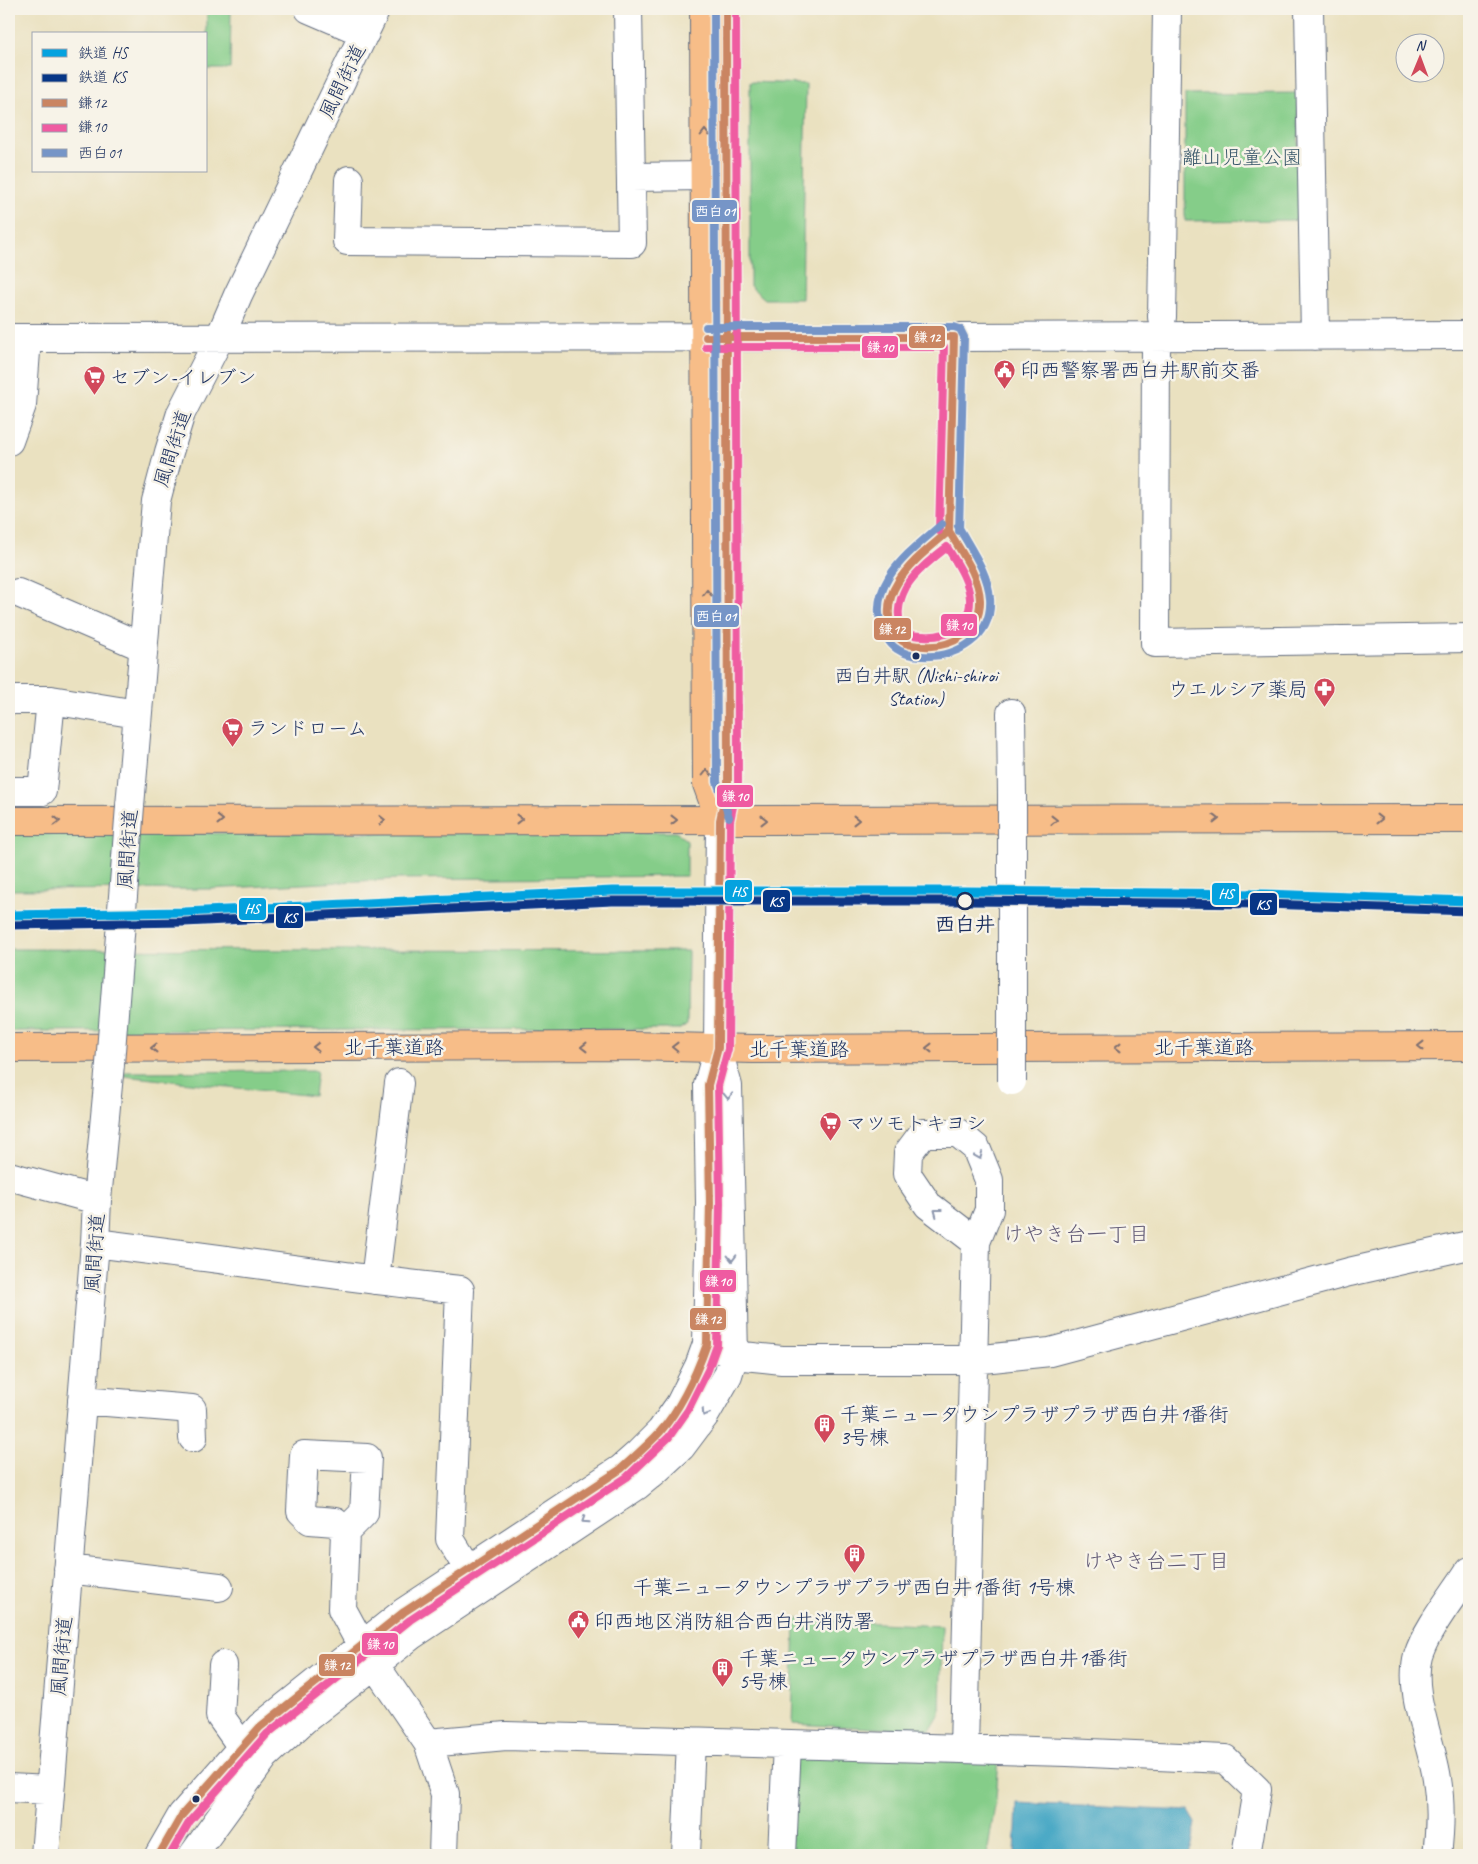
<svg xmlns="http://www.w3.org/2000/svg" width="1478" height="1864" font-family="Caveat,'Klee One',sans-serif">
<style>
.green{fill:#85cd89;stroke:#507e74}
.water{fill:#46a7c5;stroke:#306b92}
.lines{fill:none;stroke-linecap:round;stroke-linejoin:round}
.minor-casing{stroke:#636d80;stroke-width:30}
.major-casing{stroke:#636d80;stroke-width:30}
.highway-casing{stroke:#636d80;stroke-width:30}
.minor{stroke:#fff;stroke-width:28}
.major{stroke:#f7bd88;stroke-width:28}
.highway{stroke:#f7bd88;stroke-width:28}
.minor-bridge-casing{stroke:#636d80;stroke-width:30;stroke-linecap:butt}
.minor-bridge{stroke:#fff;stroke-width:28}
.bus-1-casing{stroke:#f7f3e8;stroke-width:11}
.bus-2-casing{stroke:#f7f3e8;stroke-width:11}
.bus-3-casing{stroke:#f7f3e8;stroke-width:11}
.bus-1{stroke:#ca8562;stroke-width:8}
.bus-2{stroke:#ef5ba1;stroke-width:8}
.bus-3{stroke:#7695c7;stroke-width:8}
.rail-1-casing{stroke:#f7f3e8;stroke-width:12}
.rail-2-casing{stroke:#f7f3e8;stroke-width:12}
.rail-1{stroke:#05a2df;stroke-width:9}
.rail-2{stroke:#073686;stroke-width:9}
.oneway{stroke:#7e6f71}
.oneway2{stroke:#8d97ae}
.bus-dot{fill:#1b2f5e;stroke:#f7f3e8;stroke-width:2}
.stop-dot{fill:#f7f3e8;stroke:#1b2f5e;stroke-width:2.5}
.labels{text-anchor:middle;stroke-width:5;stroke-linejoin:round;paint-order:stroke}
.bus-label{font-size:19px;fill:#1b2f5e;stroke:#f7f3e8}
.street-label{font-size:20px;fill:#1b2f5e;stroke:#f7f3e8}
.park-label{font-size:20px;fill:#365669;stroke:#f7f3e8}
.poi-label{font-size:20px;fill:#1b2f5e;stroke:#f7f3e8;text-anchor:start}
.stop-label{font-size:20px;font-weight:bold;fill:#1b2f5e;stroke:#f7f3e8}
.neighbourhood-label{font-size:21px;fill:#605975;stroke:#f7f3e8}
.line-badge{stroke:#f7f3e8;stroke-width:2}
.badge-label{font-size:14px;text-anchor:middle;font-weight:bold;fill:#fff}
</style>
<rect width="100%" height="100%" fill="#f7f3e8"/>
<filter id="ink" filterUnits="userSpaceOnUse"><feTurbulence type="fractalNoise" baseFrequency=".02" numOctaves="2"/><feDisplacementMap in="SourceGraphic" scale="10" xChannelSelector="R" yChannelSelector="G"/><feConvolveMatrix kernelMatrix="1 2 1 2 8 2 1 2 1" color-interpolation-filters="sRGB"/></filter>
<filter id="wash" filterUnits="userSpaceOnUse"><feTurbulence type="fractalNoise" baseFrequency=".0096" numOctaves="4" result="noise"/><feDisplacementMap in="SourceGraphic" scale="20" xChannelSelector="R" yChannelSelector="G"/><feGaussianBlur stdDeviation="1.12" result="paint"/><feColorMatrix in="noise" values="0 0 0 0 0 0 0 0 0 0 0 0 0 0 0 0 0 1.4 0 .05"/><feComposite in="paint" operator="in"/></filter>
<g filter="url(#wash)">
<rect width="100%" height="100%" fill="#eae1c0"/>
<path class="green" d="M207,9H228L231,10L230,69H207Z
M750,82L806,84L802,299H765L750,286Z
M1298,93L1299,220L1185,221V94Z
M676,832L687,841V876L398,879L209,889L9,890V834Z
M9,949L688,951L687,1024L680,1029L9,1031Z
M317,1071L314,1096L124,1076L125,1072Z
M795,1619L942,1626L940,1714L930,1731L792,1724Z
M805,1752L999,1759L996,1799L987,1855H790L793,1761Z"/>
<path class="water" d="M1017,1803L1189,1811L1196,1823L1190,1855H1015Z"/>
</g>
<g filter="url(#ink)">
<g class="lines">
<defs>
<path id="minor" d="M309,9L365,33
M1309,9L1315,336
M631,177L705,176
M349,180L347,241L632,243L628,9
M1162,317L1167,9
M1156,336L1155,643L1469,638
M9,338L954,337L1469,335
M9,441L22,405L27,338
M18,593L143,647
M9,700H51L137,714
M1011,713L1012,796
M9,791H42L51,700
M130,806L156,501L169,452L181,413L220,337L238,295L376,9
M9,1176L97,1200
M95,1243C217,1258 338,1276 460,1290L450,1539L469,1570
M375,1280L399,1083
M717,1348L734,1355L782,1360H973L1050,1352L1349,1272L1469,1245
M82,1400L192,1409L193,1438
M345,1532L364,1513L367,1458L304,1455L301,1511L310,1520L335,1522L345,1532L342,1609L362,1646L428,1743L445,1794L443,1855
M68,1569L219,1587
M223,1665L220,1716L242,1747
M428,1743L506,1736L1067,1752L1225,1759L1257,1790L1246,1855
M964,1749L976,1242L989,1210V1180L976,1148L958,1133H923L908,1153L907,1174L928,1205L976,1242
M9,1788L50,1790
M45,1855L95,1243L97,1200L110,1064
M159,1855L182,1815L260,1727L404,1612L621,1469L638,1454L661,1431L680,1404L699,1366L707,1344L710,1203L708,1085L718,1048L720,820
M193,1855L265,1756L304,1720L412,1635L638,1485L655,1471L681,1447L705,1415L728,1375L734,1355L728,1086L718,1050
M686,1855L691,1741
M782,1855L787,1744
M1437,1855C1440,1831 1441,1804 1437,1779C1432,1742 1408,1693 1418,1656C1426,1629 1454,1595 1469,1571"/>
<path id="major" d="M704,9L707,784L720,820
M720,820L728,783L726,9"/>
<path id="highway" d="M9,821L1469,819
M9,1048L632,1046L753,1049L1469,1046"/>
</defs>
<use href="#minor" class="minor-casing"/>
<use href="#major" class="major-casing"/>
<use href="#highway" class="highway-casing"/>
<use href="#minor" class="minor"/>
<use href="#major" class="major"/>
<use href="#highway" class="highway"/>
<defs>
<path id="minor-bridge" d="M110,1064L130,806
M1012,1081V796"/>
</defs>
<use href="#minor-bridge" class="minor-bridge-casing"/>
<use href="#minor-bridge" class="minor-bridge"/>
<defs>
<path id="bus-1" d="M706,337H954L949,531
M949,531C961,552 979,575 980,600C981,631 952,648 924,646C917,646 907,645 902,641C883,626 887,599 898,582C911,561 931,547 949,531Z
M159,1855L182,1815L260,1727L404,1612L621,1469C634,1457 648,1445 660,1432C682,1407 696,1375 707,1344L710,1203L708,1085L718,1048L720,820L728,783L726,9"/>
<path id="bus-2" d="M706,347H944L939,531
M947,547C956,562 969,580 970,599C971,626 947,638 923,636C919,636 912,636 908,633C893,623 899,600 906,587C916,571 932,559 947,547Z
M170,1855L190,1821L267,1734L410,1620L627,1477L669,1437L688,1410L708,1370L717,1345L720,1203L718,1086L728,1049L730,821L738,783L736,9"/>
<path id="bus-3" d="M714,9L717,782L729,817
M706,327H954L960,329L964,337L959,531
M942,524C924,540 902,556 889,577C880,592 876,608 881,624C883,633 889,644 897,649C904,654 914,656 922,656C957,658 993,637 990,598C988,572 970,548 958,526"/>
</defs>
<use href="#bus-1" class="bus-1-casing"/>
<use href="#bus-2" class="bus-2-casing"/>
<use href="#bus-3" class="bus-3-casing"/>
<use href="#bus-1" class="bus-1"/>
<use href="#bus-2" class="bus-2"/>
<use href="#bus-3" class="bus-3"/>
<defs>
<path id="rail-1" d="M9,915L184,912L612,891H965L1265,894L1469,901"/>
<path id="rail-2" d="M9,925L184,922L612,901H965L1265,904L1469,911"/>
</defs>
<use href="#rail-1" class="rail-1-casing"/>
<use href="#rail-2" class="rail-2-casing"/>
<use href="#rail-1" class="rail-1"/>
<use href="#rail-2" class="rail-2"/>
</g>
<defs><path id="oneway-chevron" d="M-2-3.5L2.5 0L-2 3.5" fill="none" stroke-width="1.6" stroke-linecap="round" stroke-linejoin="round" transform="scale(1.25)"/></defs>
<g class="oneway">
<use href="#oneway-chevron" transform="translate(705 133) rotate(-90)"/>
<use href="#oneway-chevron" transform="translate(707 593) rotate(-90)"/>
<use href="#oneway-chevron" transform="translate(707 773) rotate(-90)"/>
<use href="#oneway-chevron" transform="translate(519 819)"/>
<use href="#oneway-chevron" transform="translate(1216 819)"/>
<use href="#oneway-chevron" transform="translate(1379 819)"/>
<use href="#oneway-chevron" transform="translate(220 820)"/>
<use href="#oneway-chevron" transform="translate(382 820)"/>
<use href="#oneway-chevron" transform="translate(674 820)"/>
<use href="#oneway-chevron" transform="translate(764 820)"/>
<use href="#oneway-chevron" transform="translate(856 820)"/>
<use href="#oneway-chevron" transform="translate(1054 820)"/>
<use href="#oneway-chevron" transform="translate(57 821)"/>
<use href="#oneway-chevron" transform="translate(1421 1046) rotate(180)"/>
<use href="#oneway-chevron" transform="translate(316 1047) rotate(180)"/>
<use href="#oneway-chevron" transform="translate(584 1047) rotate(180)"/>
<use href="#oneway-chevron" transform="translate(675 1047) rotate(-179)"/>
<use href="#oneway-chevron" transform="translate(1118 1047) rotate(180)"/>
<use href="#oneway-chevron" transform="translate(154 1048) rotate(180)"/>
<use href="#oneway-chevron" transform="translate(929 1048) rotate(180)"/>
</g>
<g class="oneway2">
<use href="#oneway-chevron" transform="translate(728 1096) rotate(89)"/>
<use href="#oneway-chevron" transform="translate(979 1156) rotate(67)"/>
<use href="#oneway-chevron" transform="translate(937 1212) rotate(-143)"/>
<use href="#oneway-chevron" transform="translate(732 1258) rotate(89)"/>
<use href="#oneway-chevron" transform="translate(705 1413) rotate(123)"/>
<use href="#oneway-chevron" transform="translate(585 1520) rotate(147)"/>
</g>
</g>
<defs>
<symbol id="civic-pin" viewBox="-11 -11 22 30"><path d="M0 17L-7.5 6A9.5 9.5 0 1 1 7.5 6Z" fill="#d1495b" stroke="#f7f3e8"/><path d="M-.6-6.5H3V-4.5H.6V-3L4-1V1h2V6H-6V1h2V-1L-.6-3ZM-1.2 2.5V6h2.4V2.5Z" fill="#fff"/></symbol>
<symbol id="supermarket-pin" viewBox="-11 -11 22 30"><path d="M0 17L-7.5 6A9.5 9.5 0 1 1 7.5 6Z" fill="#d1495b" stroke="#f7f3e8"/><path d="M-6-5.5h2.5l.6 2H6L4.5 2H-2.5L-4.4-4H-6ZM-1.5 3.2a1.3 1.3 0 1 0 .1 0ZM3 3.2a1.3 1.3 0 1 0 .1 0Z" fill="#fff"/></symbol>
<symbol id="pharmacy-pin" viewBox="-11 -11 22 30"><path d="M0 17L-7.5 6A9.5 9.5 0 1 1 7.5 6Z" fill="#d1495b" stroke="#f7f3e8"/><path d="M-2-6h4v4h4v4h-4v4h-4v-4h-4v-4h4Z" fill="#fff"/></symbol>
<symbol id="building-pin" viewBox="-11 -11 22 30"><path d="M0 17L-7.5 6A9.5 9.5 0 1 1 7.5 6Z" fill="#d1495b" stroke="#f7f3e8"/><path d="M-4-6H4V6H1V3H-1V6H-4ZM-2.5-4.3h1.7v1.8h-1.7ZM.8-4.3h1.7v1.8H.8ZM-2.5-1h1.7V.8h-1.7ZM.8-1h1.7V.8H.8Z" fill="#fff"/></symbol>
</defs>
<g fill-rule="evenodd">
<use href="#civic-pin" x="992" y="358" width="25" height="34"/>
<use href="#supermarket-pin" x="82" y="364" width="25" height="34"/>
<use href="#pharmacy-pin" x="1312" y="676" width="25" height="34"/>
<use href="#supermarket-pin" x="220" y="716" width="25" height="34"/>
<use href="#supermarket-pin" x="818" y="1110" width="25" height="34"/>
<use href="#building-pin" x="812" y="1412" width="25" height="34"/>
<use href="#building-pin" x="842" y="1542" width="25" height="34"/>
<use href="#civic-pin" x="566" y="1608" width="25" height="34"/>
<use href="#building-pin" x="710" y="1656" width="25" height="34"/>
</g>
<g class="bus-dot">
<circle cx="916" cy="656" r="4.5"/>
<circle cx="196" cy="1799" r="4.5"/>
</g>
<circle class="stop-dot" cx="965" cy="901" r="8"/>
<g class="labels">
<g class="bus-label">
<text x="916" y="682">西白井駅 (Nishi-shiroi<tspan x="916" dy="23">Station)</tspan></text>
</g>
<g class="street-label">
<text transform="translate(342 81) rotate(-64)" y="7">風間街道</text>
<text transform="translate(172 448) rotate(-72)" y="7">風間街道</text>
<text transform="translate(127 849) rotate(-86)" y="7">風間街道</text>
<text x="394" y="1054">北千葉道路</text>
<text x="1204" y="1054">北千葉道路</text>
<text x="799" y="1056">北千葉道路</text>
<text transform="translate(94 1253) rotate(-86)" y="7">風間街道</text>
<text transform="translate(61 1656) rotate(-85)" y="7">風間街道</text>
</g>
<g class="park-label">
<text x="1242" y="164">離山児童公園</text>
</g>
<g class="poi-label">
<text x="1020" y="377">印西警察署西白井駅前交番</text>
<text x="110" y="384">セブン-イレブン</text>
<text x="1308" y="696" text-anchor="end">ウエルシア薬局</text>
<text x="248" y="735">ランドローム</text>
<text x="846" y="1130">マツモトキヨシ</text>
<text x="840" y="1421">千葉ニュータウンプラザプラザ西白井1番街<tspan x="840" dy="23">3号棟</tspan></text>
<text x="854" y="1594" text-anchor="middle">千葉ニュータウンプラザプラザ西白井1番街 1号棟</text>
<text x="594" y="1628">印西地区消防組合西白井消防署</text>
<text x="739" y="1665">千葉ニュータウンプラザプラザ西白井1番街<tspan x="739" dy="23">5号棟</tspan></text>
</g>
<g class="stop-label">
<text x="965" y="931">西白井</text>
</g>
<g class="neighbourhood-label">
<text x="1076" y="1241">けやき台一丁目</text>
<text x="1156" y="1568">けやき台二丁目</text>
</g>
</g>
<g class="line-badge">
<rect x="691" y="199" width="47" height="24" rx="5" fill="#7695c7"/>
<rect x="908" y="325" width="38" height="24" rx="5" fill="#ca8562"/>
<rect x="861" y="335" width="38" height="24" rx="5" fill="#ef5ba1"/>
<rect x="693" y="604" width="47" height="24" rx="5" fill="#7695c7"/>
<rect x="940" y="613" width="38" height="24" rx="5" fill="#ef5ba1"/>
<rect x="873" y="617" width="39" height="24" rx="5" fill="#ca8562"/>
<rect x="716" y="784" width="38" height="24" rx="5" fill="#ef5ba1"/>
<rect x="724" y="879" width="29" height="24" rx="5" fill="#05a2df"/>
<rect x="1211" y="882" width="29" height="24" rx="5" fill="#05a2df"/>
<rect x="762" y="889" width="29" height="24" rx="5" fill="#073686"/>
<rect x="1249" y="892" width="29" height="24" rx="5" fill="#073686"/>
<rect x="238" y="897" width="29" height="24" rx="5" fill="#05a2df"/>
<rect x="275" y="905" width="29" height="24" rx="5" fill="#073686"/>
<rect x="699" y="1269" width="38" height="24" rx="5" fill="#ef5ba1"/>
<rect x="689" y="1307" width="38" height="24" rx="5" fill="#ca8562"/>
<rect x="361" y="1632" width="38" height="24" rx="5" fill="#ef5ba1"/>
<rect x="318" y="1653" width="38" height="24" rx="5" fill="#ca8562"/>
</g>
<g class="badge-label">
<text x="715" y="216">西白01</text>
<text x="927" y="342">鎌12</text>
<text x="880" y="352">鎌10</text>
<text x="716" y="621">西白01</text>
<text x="959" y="630">鎌10</text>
<text x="892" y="634">鎌12</text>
<text x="735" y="801">鎌10</text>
<text x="739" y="896">HS</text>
<text x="1226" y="898">HS</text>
<text x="776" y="906">KS</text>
<text x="1263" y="909">KS</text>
<text x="252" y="913">HS</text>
<text x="290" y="922">KS</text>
<text x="718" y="1286">鎌10</text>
<text x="708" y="1324">鎌12</text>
<text x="380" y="1649">鎌10</text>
<text x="337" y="1670">鎌12</text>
</g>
<rect width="1478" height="1864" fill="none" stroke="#f7f3e8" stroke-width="30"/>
<rect x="32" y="32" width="175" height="140" fill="#f7f3e8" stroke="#9fa5b1"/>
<rect x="42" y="49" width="25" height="8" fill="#05a2df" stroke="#9fa5b1"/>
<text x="78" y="58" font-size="15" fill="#1b2f5e">鉄道 HS</text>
<rect x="42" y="74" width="25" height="8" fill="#073686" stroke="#9fa5b1"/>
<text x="78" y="82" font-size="15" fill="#1b2f5e">鉄道 KS</text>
<rect x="42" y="99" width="25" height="8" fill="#ca8562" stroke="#9fa5b1"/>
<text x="78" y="108" font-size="15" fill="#1b2f5e">鎌12</text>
<rect x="42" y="124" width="25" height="8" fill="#ef5ba1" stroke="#9fa5b1"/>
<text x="78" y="132" font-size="15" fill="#1b2f5e">鎌10</text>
<rect x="42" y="149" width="25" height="8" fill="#7695c7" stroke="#9fa5b1"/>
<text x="78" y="158" font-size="15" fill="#1b2f5e">西白01</text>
<g transform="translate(1420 58) rotate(1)"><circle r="24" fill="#f7f3e8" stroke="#9fa5b1"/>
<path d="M0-4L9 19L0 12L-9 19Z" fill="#d1495b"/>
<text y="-8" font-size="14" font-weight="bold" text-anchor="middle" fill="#1b2f5e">N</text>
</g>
</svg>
